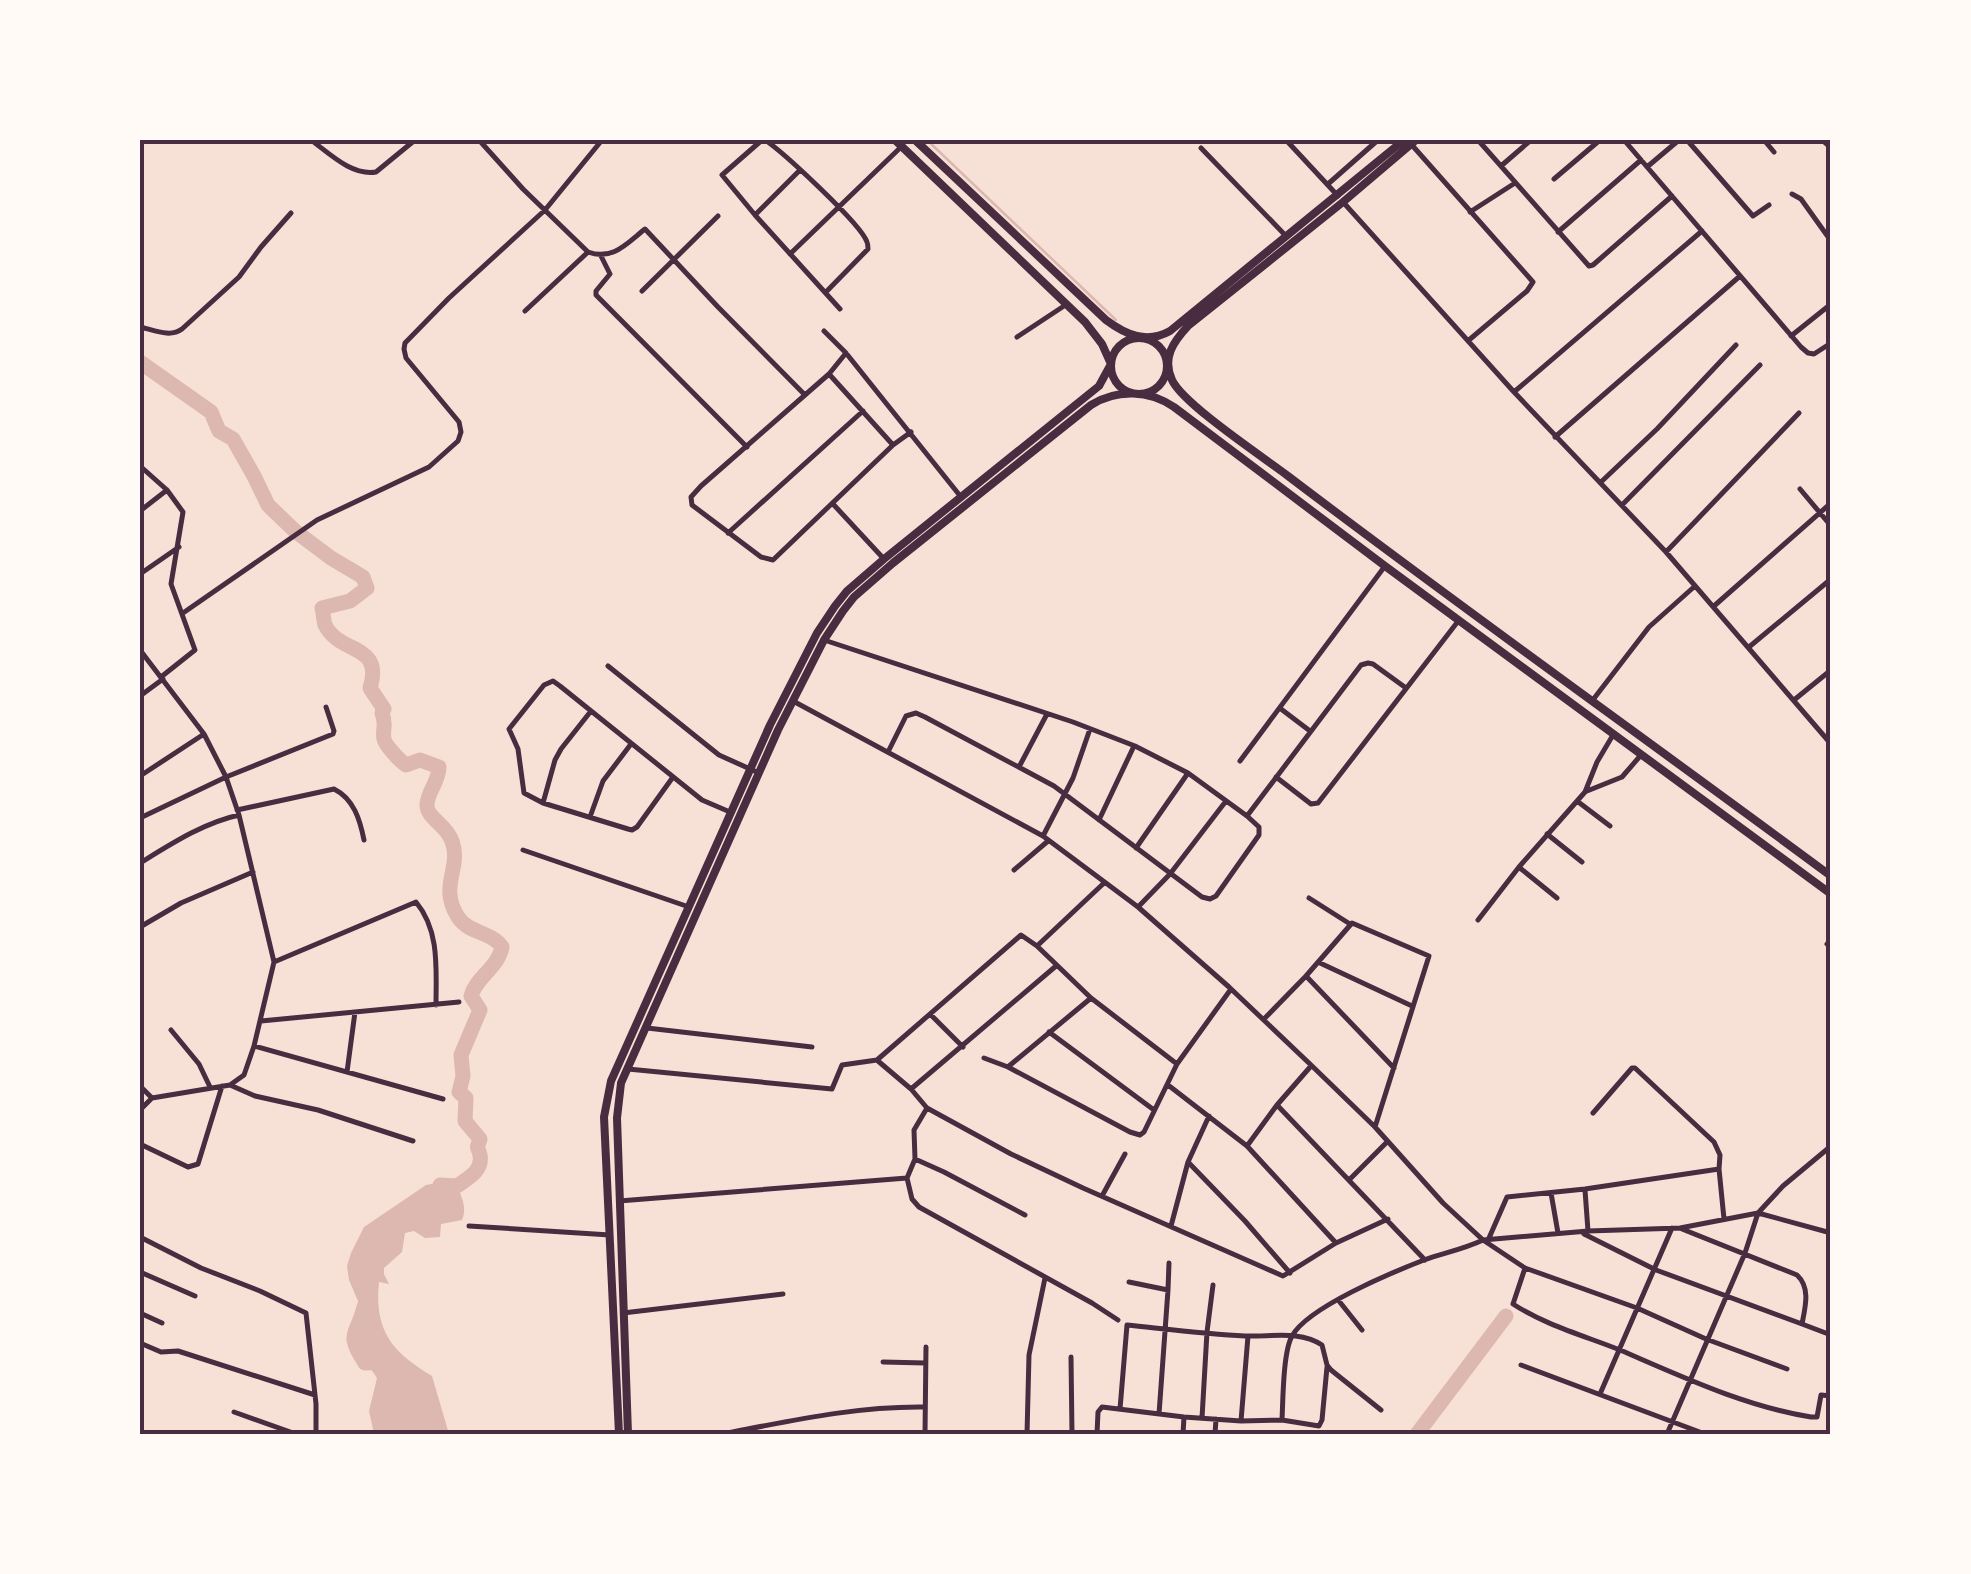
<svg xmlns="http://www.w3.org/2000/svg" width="1971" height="1574" font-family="'Source Sans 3',sans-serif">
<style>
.water{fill:#dcb8b0}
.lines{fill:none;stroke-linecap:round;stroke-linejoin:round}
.stream{stroke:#dcb8b0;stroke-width:2.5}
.river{stroke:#dcb8b0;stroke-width:15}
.minor{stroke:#4a2c40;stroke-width:5}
.primary{stroke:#4a2c40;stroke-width:8}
.neatline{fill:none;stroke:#4a2c40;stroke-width:4}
</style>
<rect width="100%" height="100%" fill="#f7e1d7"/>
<path class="water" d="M442,1182H456C460,1195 468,1206 462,1220L441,1224L440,1237L425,1238L414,1231L405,1233L402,1252L384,1268V1274L389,1284L379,1282C374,1331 392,1352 432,1376L449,1434H374L369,1411L377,1378L354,1344L358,1301L349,1280L347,1266L351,1253L364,1227L426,1185Z"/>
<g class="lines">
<path class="stream" d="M927,140L1116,320"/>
<path class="river" d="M140,362L211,412L219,431L233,439L254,476L268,505L295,531L331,558L363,577L367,588L350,601L322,608C323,611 324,623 325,625C340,655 384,643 370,688L384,709L382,713C387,726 382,728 384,739C385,745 400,761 406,765L420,760L439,767C439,781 428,791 427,804C426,818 446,824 452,841C462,869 438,885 458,917C469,934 491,931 502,947C498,968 476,977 471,996L480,1010L461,1055L463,1076L459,1092L466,1098L465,1121L480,1139C476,1152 477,1143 480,1155C483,1171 468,1178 457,1186L440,1185
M364,1307C357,1337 345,1332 365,1363L386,1362
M1417,1434L1506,1316"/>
<path class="minor" d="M311,140C330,154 352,176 376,172L415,140
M479,140L523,189L588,252C613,261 627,243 645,229L718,307L804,394
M762,140L722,175L755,215L840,309
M765,140C783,152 861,224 867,242C868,244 868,247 868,249L826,292
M1286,140L1338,196
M1478,140L1589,266L1593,265L1672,196
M1624,140L1801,347L1808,353L1814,354L1831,343
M1687,140L1753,216L1769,205
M1764,140L1774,152
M1822,140L1831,148
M1411,144L1533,282L1527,291L1469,340
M1201,148L1286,236
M1501,166L1531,140
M1647,167L1679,140
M1554,179L1600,140
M1328,184L1378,140
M1792,194L1801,199L1831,241
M1343,202L1514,392L1666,552L1831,744
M1470,212L1515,183
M755,215L800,170
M1558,232L1641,160
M790,254L901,147
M601,256L610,274L596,291V295L747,447
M642,291L718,216
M525,311L588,252
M140,327C154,330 170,338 182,329L239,277L261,247L291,213
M824,331L846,353L829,374L701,486L691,497L692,505L761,557L773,560L893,445L911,432
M1791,336L1831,304
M1017,337L1067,304
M846,353L961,497
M829,374L893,445
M1514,392L1702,231
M1555,437L1740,276
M140,466L167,490L183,512L171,584L195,650L161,677
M1601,482L1657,429L1736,345
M1800,489L1831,526
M833,504L884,559
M1622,505L1760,365
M140,511L167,490
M728,533L863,411
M1666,552L1799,413
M140,574L179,547
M1714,606L1831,503
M183,613L317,520L429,467L458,441L461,432L459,422L406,358L404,349L405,343L449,298L545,210L602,140
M824,640L1073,722L1135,746L1188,773L1247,816
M1749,647L1831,579
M140,650L204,734L226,777L239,815L274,962L254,1046L244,1075L230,1085L152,1098L140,1110
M608,666L719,755L759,773
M140,696L163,679
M1794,700L1831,670
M793,701L1043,836L1138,907L1229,987L1311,1065L1375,1127L1443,1203L1483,1240L1525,1268L1637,1308L1706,1339L1787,1369
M1592,701L1649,627L1695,586
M1281,709L1310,731
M888,752L906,716L916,713L925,717L1054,786L1202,897L1210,899L1216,896L1259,835V827L1247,816L1361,665L1368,663L1373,664L1406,688
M1240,761L1385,566
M1019,767L1047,714
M140,776L204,734
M673,777L637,827L632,830L628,829L543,803L524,793L518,749L509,729L544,685L553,681L560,686L702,800L730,812
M1276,777L1311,804L1318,803L1459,620
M1587,791L1622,777L1641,755
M1577,801L1610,826
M543,803L555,760L561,749L591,711
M237,810L334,789C354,799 360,820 364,840
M590,817L603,781L631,744
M140,818L226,777L333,734L334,731L326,707
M1099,820L1134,746
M1547,834L1582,862
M1043,836L1073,778L1090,729
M1136,848L1188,773
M523,850L689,907
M140,863C171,844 203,823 239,815
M1520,868L1557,898
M1014,870L1048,841
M1309,898L1350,924
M1139,906L1170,874L1226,801
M1478,920L1519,867L1585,792L1597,762L1613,735
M140,927L181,903L253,872
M1827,944L1831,940
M1037,946L1104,883
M274,962L416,902C440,931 436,969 436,1005
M1320,963L1412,1006
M1306,976L1394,1068
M930,1014L963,1047
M1264,1019L1306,976L1352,923L1429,956L1375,1127
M261,1021L459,1002
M647,1028L812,1047
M171,1030L199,1064L210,1087
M1049,1032L1154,1110
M254,1046L443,1099
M984,1058L1008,1067L1130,1132L1140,1135L1144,1132L1177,1064L1231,989
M1009,1066L1091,998
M628,1069L832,1089L842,1065L877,1060L1021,935L1037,946L1091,998L1177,1064
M347,1072L355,1012
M230,1085L255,1096L318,1110L413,1141
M1168,1085L1247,1146L1336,1243
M140,1086L152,1098
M911,1089L1056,966
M1277,1105L1425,1260
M927,1108L1011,1154L1083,1188L1283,1276L1336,1243L1388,1219
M1593,1113L1632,1068H1635L1714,1142L1720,1155L1719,1169
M140,1144L188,1167L198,1164L222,1086
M1247,1146L1277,1105L1311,1066
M915,1159L944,1172L1025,1215
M1188,1162L1245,1221L1290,1273
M907,1178L912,1199L919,1207L1092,1303L1118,1320
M1350,1179L1387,1142
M1585,1190L1588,1231
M1551,1193L1558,1233
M1102,1196L1125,1154
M619,1201L907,1178L915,1159L914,1130L927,1108L911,1089L878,1061
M469,1226L610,1235
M1171,1226L1188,1162L1209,1116
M1682,1229L1797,1275C1811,1288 1805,1308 1802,1324L1831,1335
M1584,1234L1656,1270L1802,1324
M140,1237L201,1268L260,1291L306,1313L316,1404V1434
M1489,1238L1507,1197L1585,1189L1719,1169L1724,1219
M1525,1268L1513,1304C1545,1325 1585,1336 1620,1350C1683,1377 1744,1406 1811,1417H1817L1821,1395L1831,1396
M140,1272L195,1296
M1129,1282L1168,1290L1159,1414
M1168,1290L1169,1263
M1339,1301L1362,1330
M140,1313L162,1323
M623,1313L783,1294
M140,1343L161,1352L178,1351L315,1395
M1071,1357L1072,1434
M883,1362L925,1363
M1521,1365L1705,1434
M1600,1394L1672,1228
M1120,1409L1127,1325C1166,1329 1206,1334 1245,1336C1271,1337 1300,1330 1322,1345L1327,1365L1331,1370L1381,1410
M234,1412L296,1434
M1202,1418L1207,1332L1213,1285
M1282,1420C1283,1400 1283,1352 1292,1336C1308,1307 1393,1272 1424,1260C1444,1253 1464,1249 1483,1240L1588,1231L1680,1228L1758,1213L1831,1233
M1241,1421L1248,1336
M722,1434C790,1421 856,1406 925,1407
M925,1434L926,1347
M1027,1434L1029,1355L1045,1278
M1097,1434L1098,1412L1102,1407L1184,1417L1241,1421L1282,1420L1319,1426L1322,1420L1327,1367
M1183,1434L1184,1417
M1215,1434L1216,1419
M1667,1434L1745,1253L1758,1213L1783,1186L1831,1146"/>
<path class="primary" d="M915,140L1106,320C1126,335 1147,344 1170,331L1404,140
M1416,140L1343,202L1188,326C1173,342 1162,358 1172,380C1183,404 1263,457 1288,476C1467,612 1650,742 1831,876
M1111 366a28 28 0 1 1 56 0a28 28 0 1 1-56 0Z
M619,1434L604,1117L611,1081L770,725L817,633L835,606L847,591L884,559L1099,386L1111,364L1102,344L1085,322L895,140
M628,1434L617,1118L621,1083L778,730L824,640L843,611L854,597L893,563L1091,405C1117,389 1149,390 1174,407L1385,566L1831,894"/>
</g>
<rect width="1971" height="1574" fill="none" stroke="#fffaf5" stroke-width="285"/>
<rect x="142" y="142" width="1686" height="1290" class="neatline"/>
</svg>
